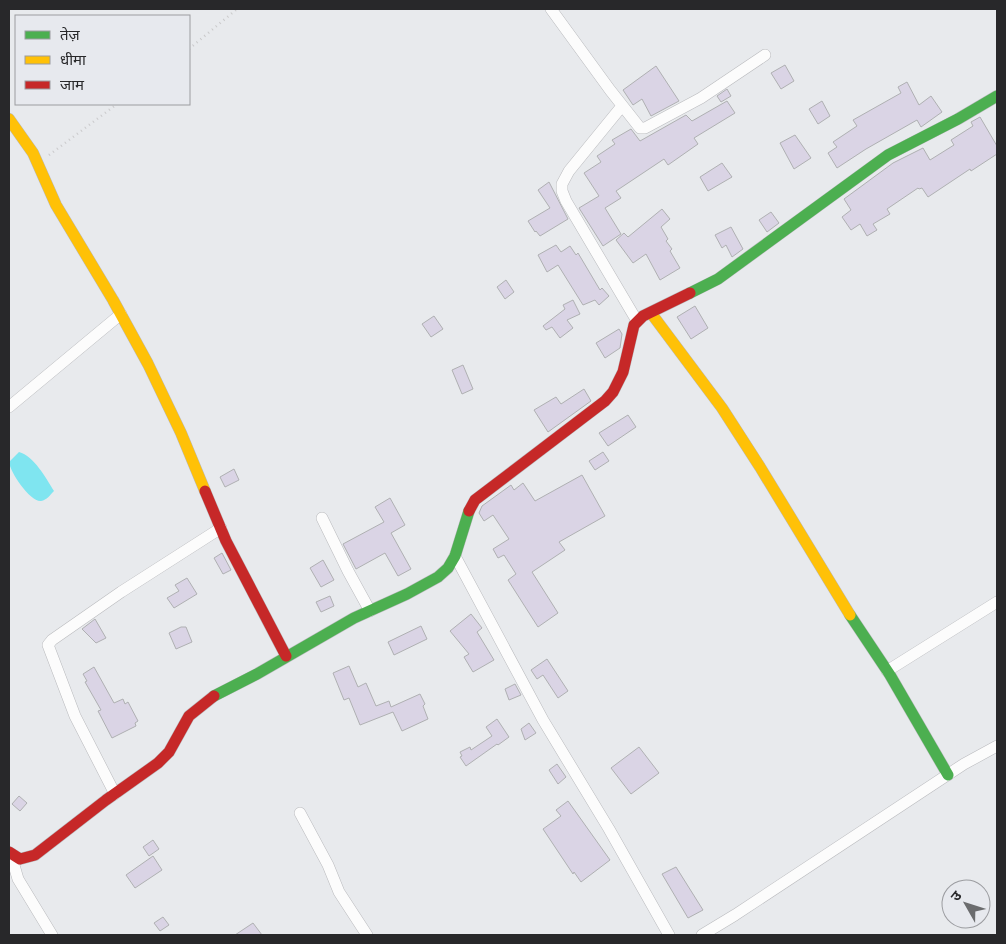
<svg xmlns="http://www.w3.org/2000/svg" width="1006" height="944" font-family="'Open Sans','Noto Sans Devanagari',sans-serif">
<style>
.water{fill:#7fe5f0}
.building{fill:#dad4e5;stroke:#afb0b2}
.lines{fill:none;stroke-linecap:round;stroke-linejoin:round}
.street-casing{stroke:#b9babd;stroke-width:12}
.fast-casing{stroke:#b9babd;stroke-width:12}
.slow-casing{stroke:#b9babd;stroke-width:12}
.jam-casing{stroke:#b9babd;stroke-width:12}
.path{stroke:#c9c9ca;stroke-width:2.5;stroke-dasharray:1 4;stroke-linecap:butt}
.street{stroke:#fcfcfc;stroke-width:11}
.fast{stroke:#4caf50;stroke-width:11}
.slow{stroke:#ffc107;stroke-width:11}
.jam{stroke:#c62828;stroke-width:11}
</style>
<rect width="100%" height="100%" fill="#e8eaed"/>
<path class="water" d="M19,452C34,456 46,478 54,491C50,495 47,500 41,501C30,502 10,472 9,462Z"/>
<path class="building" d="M785,65L794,81L781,89L771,73Z
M656,66L679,101L651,116L642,99L633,105L623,90Z
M907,82L919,105L931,96L942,112L921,127L917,120L866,149L837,168L828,153L837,147L833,142L857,126L853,120L901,93L898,87Z
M727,89L731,96L721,102L717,96Z
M727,101L735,113L694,138L698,144L668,165L664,159L616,191L621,198L605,208L621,234L603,246L579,208L599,196L584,173L601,162L597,156L615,144L612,140L631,129L640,141L686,115L692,121Z
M822,101L830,116L818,124L809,109Z
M980,117L997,146V154L971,171L970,169L928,197L922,188L919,189L918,188L887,209L890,214L873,224L877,230L867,236L860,224L851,230L842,217L851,210L844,199L893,163L923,148L930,160L954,145L951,140L973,126L971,122Z
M795,135L811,158L794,169L780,143Z
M722,163L732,177L708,191L700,177Z
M549,182L568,219L540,236L536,231L535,232L528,221L550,208L538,190Z
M662,209L670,219L661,227L668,239L666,241L672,249L670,251L680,268L660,280L646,254L633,263L616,240L624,233L628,237Z
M771,212L779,223L767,232L759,220Z
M731,227L743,249L732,257L726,245L722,248L715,235Z
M556,245L561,252L570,246L576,255L578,253L600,290L602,288L609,296L599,305L595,300L583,305L558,265L547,272L538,255Z
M506,280L514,292L505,299L497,287Z
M573,300L580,314L567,320L573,328L560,338L552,327L546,330L543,326L565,309L563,305Z
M695,306L708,328L691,339L677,317Z
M434,316L443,329L431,337L422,324Z
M619,329L622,334L620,348L605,358L596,343Z
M463,365L473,389L462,394L452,370Z
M584,389L591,401L548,432L534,410L556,397L561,404Z
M628,415L636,427L608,446L599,433Z
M603,452L609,461L595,470L589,461Z
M234,469L239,480L225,487L220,477Z
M582,475L605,516L559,542L565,550L532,572L558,613L538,627L508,580L516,574L504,555L498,558L493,549L509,539L493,515L484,521L479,513L482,506L511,485L514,490L523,483L535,501Z
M390,498L405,525L391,533L411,569L398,576L385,553L356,569L343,544L384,522L375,507Z
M222,553L231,570L223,574L214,558Z
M323,560L334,580L321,587L310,568Z
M187,578L197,594L174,608L167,598L179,591L175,585Z
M330,596L334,606L321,612L316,602Z
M471,614L482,628L477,632L494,660L473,672L464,657L469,654L450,631Z
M95,619L106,638L96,643L82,629Z
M421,626L427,639L394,655L388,642Z
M181,627H186L192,642L176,649L169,633Z
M547,659L568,691L558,698L543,675L537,679L531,670Z
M349,666L358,687L366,683L376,706L389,701L391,707L420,694L425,704L423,706L428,719L402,731L393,712L360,725L349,698L344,700L333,673Z
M94,667L114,703L123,699L125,704L128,702L138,721L135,723L136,726L112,738L98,711L101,710L85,682L87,681L83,674Z
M515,684L521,695L509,700L505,689Z
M497,719L509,737L498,745L497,744L466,766L460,757L462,756L460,752L470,747L471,750L492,736L486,727Z
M529,723L536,733L525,740L521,729Z
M639,747L659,773L631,794L611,768Z
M557,764L566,777L558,784L549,770Z
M19,796L27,803L20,811L12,804Z
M568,801L610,860L581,882L574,872L573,874L543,829L561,816L556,810Z
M153,840L159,849L149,856L143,847Z
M153,856L162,870L135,888L126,875Z
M676,867L703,910L688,918L662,874Z
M163,917L169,925L160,931L154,923Z
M253,923L262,935H235Z"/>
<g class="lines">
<defs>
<path id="street" d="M551,9L610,90L640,128H645L701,98L765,55
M622,106L569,171L562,184V191L566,201L637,321
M9,407L121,314
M322,518L348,571L370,611
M455,556L543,720L609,829L669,935
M887,671L997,602
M115,794L75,716L48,645L52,640L121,592L221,528
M300,813L328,865L339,892L367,935
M11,855L18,879L52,935
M702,935L735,915L964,764L997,746"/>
<path id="fast" d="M690,293L718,279L888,155L958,119L997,96
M850,615L890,675L948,775
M214,696L257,674L354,618L407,594L438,577L448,568L455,556L469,511"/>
<path id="slow" d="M9,119L33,153L56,205L113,300L148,364L181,433L205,491
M651,313L722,408L760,467L850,615"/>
<path id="jam" d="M205,491L226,541L286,656
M469,511L475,500L605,401L613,392L623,372L634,325L643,316L690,293
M9,852L20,859L35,855L106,800L158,763L169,752L189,716L214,696"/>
</defs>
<use href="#street" class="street-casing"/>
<use href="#fast" class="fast-casing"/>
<use href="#slow" class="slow-casing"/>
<use href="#jam" class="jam-casing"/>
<path class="path" d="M189,49L237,9
M49,155L117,104"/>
<use href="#street" class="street"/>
<use href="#fast" class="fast"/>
<use href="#slow" class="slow"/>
<use href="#jam" class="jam"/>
</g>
<rect width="1006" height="944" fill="none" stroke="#28282a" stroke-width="20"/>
<rect x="15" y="15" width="175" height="90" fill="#e7e9ee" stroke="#9b9ca0"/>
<rect x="25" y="31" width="25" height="8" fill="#4caf50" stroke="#9b9ca0"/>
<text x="60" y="40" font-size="15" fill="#28282a">तेज़</text>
<rect x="25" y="56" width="25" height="8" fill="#ffc107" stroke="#9b9ca0"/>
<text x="60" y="65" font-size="15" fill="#28282a">धीमा</text>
<rect x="25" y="81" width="25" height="8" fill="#c62828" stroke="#9b9ca0"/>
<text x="60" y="90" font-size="15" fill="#28282a">जाम</text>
<g transform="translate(966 904) rotate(309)"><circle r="24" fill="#e7e9ee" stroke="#9b9ca0"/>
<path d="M0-4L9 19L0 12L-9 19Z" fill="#6b6c6e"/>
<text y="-8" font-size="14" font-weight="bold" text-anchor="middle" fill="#28282a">उ</text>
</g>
</svg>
